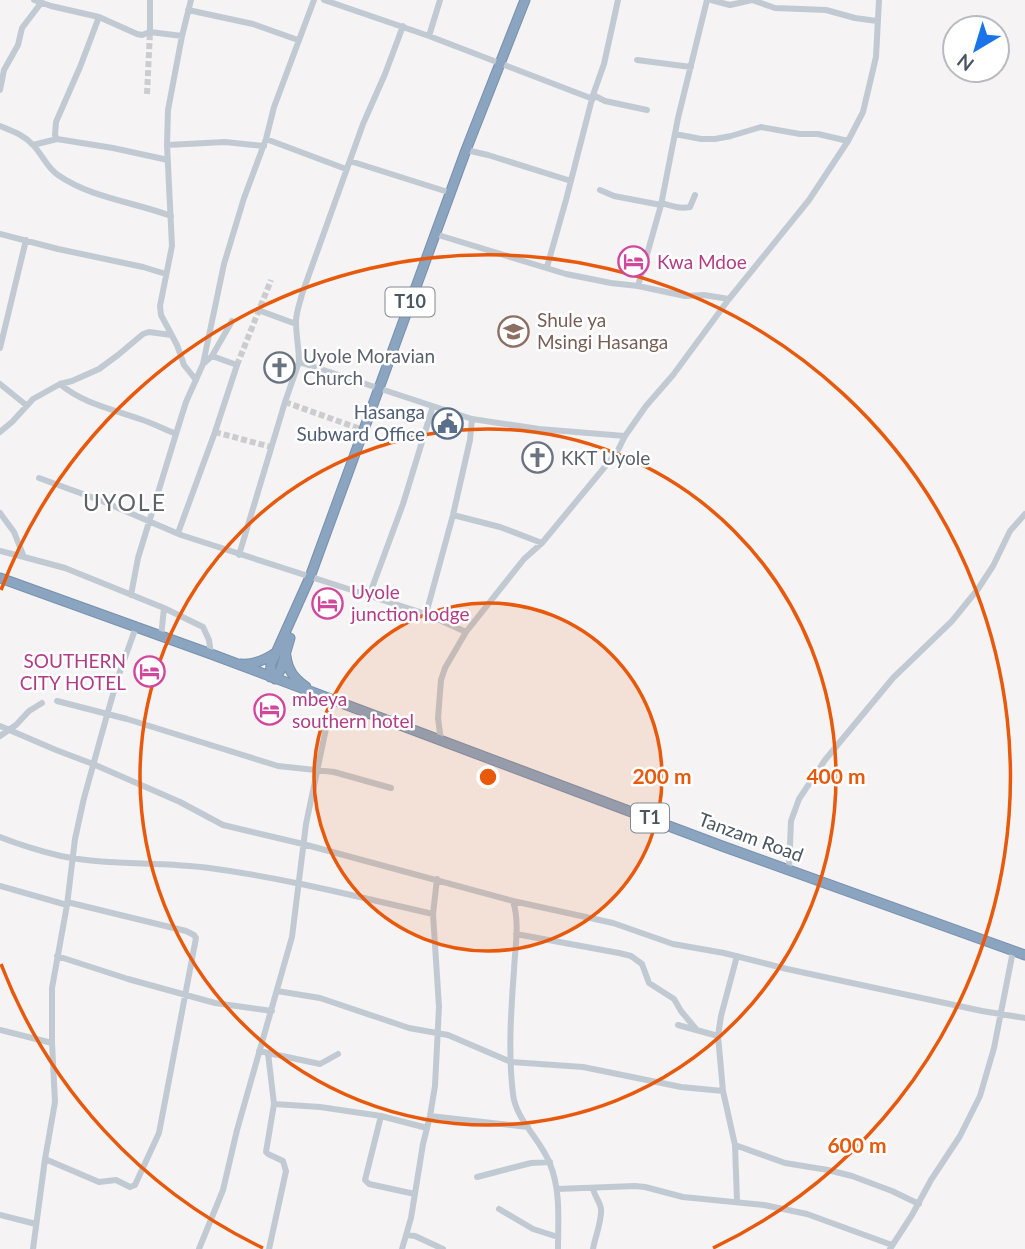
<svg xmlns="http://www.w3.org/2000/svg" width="1025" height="1249" font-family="Lato,sans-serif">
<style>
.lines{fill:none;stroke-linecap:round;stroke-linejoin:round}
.minor-tunnel{stroke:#caccce;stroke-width:6;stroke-dasharray:6 3;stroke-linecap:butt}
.highway-casing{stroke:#7690ad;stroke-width:11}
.minor{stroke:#c1cad2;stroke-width:6}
.highway{stroke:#8ba5c1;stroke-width:9}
.ring{fill:none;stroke:#e8590c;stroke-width:3.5}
.labels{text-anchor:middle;stroke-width:5;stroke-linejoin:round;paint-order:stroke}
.shield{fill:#fff;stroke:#808990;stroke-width:2}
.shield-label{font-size:18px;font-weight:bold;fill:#4a5661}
.hotel-label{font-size:19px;fill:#b23c85;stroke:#fff;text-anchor:start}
.education-label{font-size:19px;fill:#785e54;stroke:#fff;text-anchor:start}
.worship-label{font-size:19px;fill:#5b616d;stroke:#fff;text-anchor:start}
.service-label{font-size:19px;fill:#4e5e75;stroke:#fff;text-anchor:end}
.street-label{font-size:19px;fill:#4a5661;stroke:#fff}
.quarter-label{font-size:23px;letter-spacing:2px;fill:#5f6368;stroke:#fff}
.centre{fill:#e8590c;stroke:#fff;stroke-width:3.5}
.ring-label{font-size:21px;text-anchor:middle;font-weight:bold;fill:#e8590c;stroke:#fff;stroke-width:5;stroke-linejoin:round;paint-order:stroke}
</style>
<rect width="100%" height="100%" fill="#f5f3f3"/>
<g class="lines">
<path class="minor-tunnel" d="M147,94L150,32
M237,365L271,280
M285,402L363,430
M215,432L271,447"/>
<defs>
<path id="highway" d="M0,578L211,654L722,846L1025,955
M286,656C288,671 294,678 306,687
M241,664C253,665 267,659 277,652
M270,677L271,664L310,577L466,150L525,0
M275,679L281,669L290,638"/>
</defs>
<use href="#highway" class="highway-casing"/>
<path class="minor" d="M34,0L51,6L99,17L137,34L142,35L150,32L182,36
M150,0V32
M191,0L182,36L168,110L167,145L172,246L160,306L161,315L177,345L184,365L196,380
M324,0L429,36L593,99
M711,0L730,5L752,0L775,8L826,10L855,18L877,21
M188,10L253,24L298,40
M429,36L440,0
M637,60L691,67
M0,90L4,70L18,45L22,28L41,3
M593,95L605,101L647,110
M0,126C12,131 24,135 33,145C42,154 47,168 58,175C91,198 134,202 171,216
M675,134L701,139H715L731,136L761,127L800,134H818L848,141
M57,139L55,135L56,122L80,67L99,17
M266,139L346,169
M33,145L57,139L113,148L168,160
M167,145L225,142L264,146
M466,150L488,155L571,181
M350,161L451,193
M600,190L614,196L661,205
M661,203C671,206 680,209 690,207L695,195
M0,234L58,249L143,267L166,274
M435,234L566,274L611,283L638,286L685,296L704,295L729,299
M547,267L566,200L593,95L604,64L618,0
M638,286L661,205L678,118L707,0
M258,310L296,324
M0,348L26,240
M299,362C299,349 296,335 296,322C296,312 300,303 302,294L363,124L385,74L403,26
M203,364L212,356L232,321
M0,384L26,405
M60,384C82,403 112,409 140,419C152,423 164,429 176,434
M0,432L12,422L33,399L60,384L72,381L99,369L118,355L143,334L149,332L171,335
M39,478L102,501L181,535L426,614L466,632
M0,513L14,532L24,557L65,568L164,608L203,627L209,640L211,654
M453,515L500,527L542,543
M178,533L215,432L237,365L212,356
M0,551L24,557
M239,555L285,402L299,362L472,419L539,429L625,436
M131,595L138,558L176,434L186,402L203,364L224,264L244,198L266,139L274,107L314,0
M369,596L403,504L433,406
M426,614L453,515L470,440L472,419
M161,637L164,608
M57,701L127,719L278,766L334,772L391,788
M0,726L56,750L93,764L180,802L223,825L303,844L513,901L613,923L673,944L724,953L787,969L982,1011L1025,1018
M0,736L16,725L29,711L42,703
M441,741L438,718L441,680L445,668L466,632L524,559L542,543L608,463L618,450L625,436L646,406L673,375L729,299L809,200L848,141L863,112L876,57L879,0
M0,837C20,845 40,851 61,856C109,866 160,861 209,868C285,878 359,897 433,914
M789,870L791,821L799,799L825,760L893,678L952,621L978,589L993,566L1010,531L1025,514
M0,886L67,905
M513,901C520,923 515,948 514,970C511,1011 508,1053 513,1094C516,1121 541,1139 550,1164C561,1191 558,1221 558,1249
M516,934L619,953L631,956L642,964L649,983L674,999L681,1011L696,1029
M57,956L128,979L215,1003L272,1011
M737,956L721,1016L718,1036L723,1091L735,1145L737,1201
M277,991L320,998L409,1028L448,1035L511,1062L583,1067L681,1087L723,1091
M678,1025L718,1036
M0,1030L52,1043
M259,1051L320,1064L338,1054
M268,1053L274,1104
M381,1116L365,1180L369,1184L415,1194
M430,1116L528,1127
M735,1145L785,1163L828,1170L852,1176L892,1191L919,1204
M45,1159L99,1182L116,1180L130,1187L135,1185L159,1133L196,938L194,935L186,931L67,902
M477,1177L531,1163L550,1162
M593,1188C594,1196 600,1201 601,1209C602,1221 595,1237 593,1249
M557,1189L635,1186L645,1187L683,1197L764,1205L807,1214L892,1245
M499,1209L533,1229L558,1237
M0,1215L36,1224
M407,1235L415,1236L443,1249
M33,1249L45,1159L55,1102L52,1043V988L67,905L75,839L84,798L107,715L118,677L136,627
M199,1249L223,1190L237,1130L292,937L306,824L332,700
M269,1249L286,1171L283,1161L268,1154L266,1152L274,1104L320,1107L381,1116L427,1128
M402,1249L411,1218L423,1144L430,1116L435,1086L439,1007L433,914L437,879
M890,1249L912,1215L931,1180L960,1136L980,1096L994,1048L1013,951"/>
<use href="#highway" class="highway"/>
</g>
<circle cx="488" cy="777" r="174" fill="#e8590c" fill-opacity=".12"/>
<g class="ring">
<circle cx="488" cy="777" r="174"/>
<circle cx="488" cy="777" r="348"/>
<path d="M263 1248A522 522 0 0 1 1 964M1 590A522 522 0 1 1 713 1248"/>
</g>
<defs>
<symbol id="hotel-ring" viewBox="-11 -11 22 22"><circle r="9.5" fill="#fff" stroke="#d1479c" stroke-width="1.5"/><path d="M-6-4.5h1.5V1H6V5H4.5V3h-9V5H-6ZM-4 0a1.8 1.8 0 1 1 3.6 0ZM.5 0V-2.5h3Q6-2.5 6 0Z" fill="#d1479c"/></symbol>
<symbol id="school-ring" viewBox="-11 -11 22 22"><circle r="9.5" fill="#fff" stroke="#8d6e63" stroke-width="1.5"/><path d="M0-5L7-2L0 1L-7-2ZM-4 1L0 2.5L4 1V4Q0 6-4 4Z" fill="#8d6e63"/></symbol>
<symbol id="church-ring" viewBox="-11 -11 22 22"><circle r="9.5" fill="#fff" stroke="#6b7280" stroke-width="1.5"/><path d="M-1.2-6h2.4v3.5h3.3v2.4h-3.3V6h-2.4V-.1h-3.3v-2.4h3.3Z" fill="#6b7280"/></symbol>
<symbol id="civic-ring" viewBox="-11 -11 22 22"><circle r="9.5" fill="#fff" stroke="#5c6f8a" stroke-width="1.5"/><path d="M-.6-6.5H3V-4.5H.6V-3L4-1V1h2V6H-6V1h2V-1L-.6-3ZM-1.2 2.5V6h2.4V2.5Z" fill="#5c6f8a"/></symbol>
</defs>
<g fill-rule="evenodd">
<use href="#hotel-ring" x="616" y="244" width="35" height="35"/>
<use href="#school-ring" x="496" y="314" width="35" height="35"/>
<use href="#church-ring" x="262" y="350" width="35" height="35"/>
<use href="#civic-ring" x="430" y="406" width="35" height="35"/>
<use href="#church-ring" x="520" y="440" width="35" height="35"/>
<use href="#hotel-ring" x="310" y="586" width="35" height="35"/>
<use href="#hotel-ring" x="132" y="654" width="35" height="35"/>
<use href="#hotel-ring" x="252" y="692" width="35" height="35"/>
</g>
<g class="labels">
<g class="shield">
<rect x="385.5" y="287.5" width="49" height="29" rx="5"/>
<rect x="631" y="803.5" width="38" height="29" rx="5"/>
</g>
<g class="shield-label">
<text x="410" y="308">T10</text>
<text x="650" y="824">T1</text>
</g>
<g class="hotel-label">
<text x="657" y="269">Kwa Mdoe</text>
<text x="351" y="599">Uyole<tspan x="351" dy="22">junction lodge</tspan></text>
<text x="126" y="668" text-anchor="end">SOUTHERN<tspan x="126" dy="22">CITY HOTEL</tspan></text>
<text x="292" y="706">mbeya<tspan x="292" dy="22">southern hotel</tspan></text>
</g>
<g class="education-label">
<text x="537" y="327">Shule ya<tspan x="537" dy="22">Msingi Hasanga</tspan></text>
</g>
<g class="worship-label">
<text x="303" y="363">Uyole Moravian<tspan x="303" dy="22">Church</tspan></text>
<text x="561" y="465">KKT Uyole</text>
</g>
<g class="service-label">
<text x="425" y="419">Hasanga<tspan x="425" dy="22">Subward Office</tspan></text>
</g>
<g class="street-label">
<text transform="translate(751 837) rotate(20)" y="7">Tanzam Road</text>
</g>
<g class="quarter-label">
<text x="125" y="511">UYOLE</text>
</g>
</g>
<circle cx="488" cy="777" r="10" class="centre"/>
<g class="ring-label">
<text x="662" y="784">200 m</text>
<text x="836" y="784">400 m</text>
<text x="857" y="1153">600 m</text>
</g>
<g transform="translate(976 49) rotate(218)"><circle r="33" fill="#ffffff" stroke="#b7bbc0" stroke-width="2"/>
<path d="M0-5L12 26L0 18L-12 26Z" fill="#1a73e8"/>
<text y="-10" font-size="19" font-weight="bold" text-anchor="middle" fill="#4a5661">N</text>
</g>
</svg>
